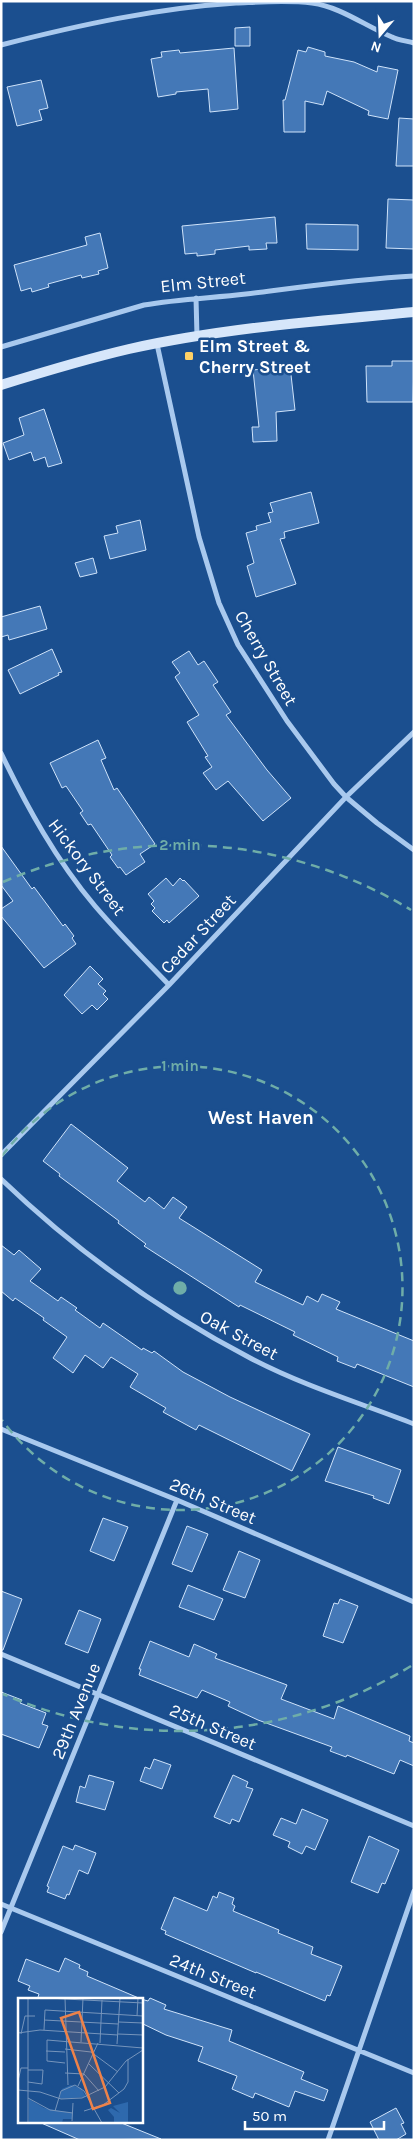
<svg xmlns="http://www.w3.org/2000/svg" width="415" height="2141" font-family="Karla,sans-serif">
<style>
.building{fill:#4478b7;stroke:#cfe3fa}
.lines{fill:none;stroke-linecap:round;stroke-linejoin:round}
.street{stroke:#a9c9ee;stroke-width:5}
.secondary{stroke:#d6e6fa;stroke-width:10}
.ring{fill:none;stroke:#6fada8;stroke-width:2.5;stroke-dasharray:9 6}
.poi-dot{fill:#ffd166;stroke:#1b4f8f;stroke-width:2}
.labels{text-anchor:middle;stroke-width:5;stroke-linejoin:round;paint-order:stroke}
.street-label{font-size:18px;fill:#fff;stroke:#1b4f8f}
.poi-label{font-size:18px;font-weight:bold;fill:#fff;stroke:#1b4f8f;text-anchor:start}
.neighbourhood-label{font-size:19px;font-weight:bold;fill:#fff;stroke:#1b4f8f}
.inset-road{fill:none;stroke:#7695bc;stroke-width:1}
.view{fill:#ee8249;fill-opacity:0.15;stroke:#ee8249;stroke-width:2.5}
.inset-edge{fill:none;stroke:#fff;stroke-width:2.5}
.centre{fill:#6fada8;stroke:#1b4f8f;stroke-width:2.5}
.ring-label{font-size:15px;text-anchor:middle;font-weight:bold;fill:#6fada8;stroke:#1b4f8f;stroke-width:5;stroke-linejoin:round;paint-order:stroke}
</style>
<rect width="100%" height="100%" fill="#1b4f8f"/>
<path class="building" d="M250,27V46H235V28Z
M308,47L325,52V56L354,62L377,72L378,66L398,70L388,119L368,115L369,111L327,91L323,105L305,101V132H284L283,100H285L298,50L306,52Z
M234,48L238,109L210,112L208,89L176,92V94L158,97L151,59L162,57L161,52L179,50L180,53Z
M41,80L48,108L39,110L42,120L17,126L7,87Z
M399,118L414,119V166H396Z
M388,199L414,200V249L386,248Z
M275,217L277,243H266L267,249L249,250V246L215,250V254L197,256V253L185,254L182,226Z
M306,224L358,225V250L307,249Z
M100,233L108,268L98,271L99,274L82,278L81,275L48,284L49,287L32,292L31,288L21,291L14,265L87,245L85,237Z
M392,361H414L413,402H367L366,366H392Z
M290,366L295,410L276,412L277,441L253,442L252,427H259L253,370Z
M44,409L62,463L48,467L45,457L34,461L31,452L9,460L3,443L24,435L19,418Z
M311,492L319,523L284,532L285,538L280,539L296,584L256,597L247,566L254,563L246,533L257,530L256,526L271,522L268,513L273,512L270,503Z
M140,520L146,550L110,559L104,536L118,533L116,526Z
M93,558L97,573L80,577L75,563Z
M40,606L47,629L9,640L8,635L1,637V617Z
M52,649L62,672L58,673L59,675L20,694L8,670Z
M189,651L198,665L204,661L218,682L213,685L231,712L226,715L267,770L291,798L263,821L228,781L216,790L203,773L212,767L205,757L208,756L187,722L199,715L175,677L180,673L172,662Z
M98,740L106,758L101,760L114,790L117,788L155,844L140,854L145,862L126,875L120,867L118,868L110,857L112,855L91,824L88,825L80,813L83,811L66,786L62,788L50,763Z
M1,846L32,889L34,887L63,926L65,924L74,936L72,938L76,944L44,968L1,916V909L13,901L1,885Z
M166,878L173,886L180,878L183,881L184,880L199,896L169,923L167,920L164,923L152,911L155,908L151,904L154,901L148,894Z
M90,966L103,979L98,984L106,991L103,994L108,999L97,1010L92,1005L82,1014L64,995Z
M71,1124L128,1168L117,1181L145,1202L149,1197L164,1209L173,1197L187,1207L179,1218L262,1270L255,1282L303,1305L307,1296L318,1302L322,1294L340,1302L336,1309L414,1341V1387L357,1364L355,1368L337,1361L338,1357L293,1335L295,1332L240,1305L239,1307L144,1246L146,1244L118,1223L119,1221L59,1176L60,1174L43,1161Z
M1,1245L14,1255L19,1250L41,1269L30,1281L58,1301L61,1297L77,1308L75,1310L100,1328L103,1323L142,1350L143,1348L152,1353L154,1351L183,1372L230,1397L310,1434L292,1471L199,1425L196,1430L163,1412L166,1408L130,1387L138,1374L111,1357L103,1368L85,1355L73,1373L53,1358L67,1337L43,1320L44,1318L15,1298L13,1301L1,1291Z
M338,1447L401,1470L389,1504L373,1498L374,1496L325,1481Z
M103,1518L128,1527L114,1561L90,1551Z
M187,1526L208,1534L192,1572L172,1564Z
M239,1551L260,1560L245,1598L223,1590Z
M188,1585L223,1599L214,1620L179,1607Z
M1,1591L22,1599L3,1650H1Z
M340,1599L358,1606L343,1643L323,1636L334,1603L338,1604Z
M79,1610L101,1619L88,1653L65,1644Z
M150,1641L189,1657L194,1644L217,1654L215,1658L287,1685L281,1699L334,1719L338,1706L410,1736L409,1741L414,1743V1766L400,1760L394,1774L347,1755L346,1757L330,1751L332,1747L258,1720L228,1706L230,1702L202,1690L197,1698L139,1675L141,1669H139Z
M1,1692L22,1700L20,1703L46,1713L42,1724L48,1726L39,1748L1,1734Z
M154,1759L171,1765L162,1789L140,1781L145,1767L150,1769Z
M89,1775L114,1782L105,1810L76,1802L80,1786L85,1788Z
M233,1775L248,1782L246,1787L253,1789L239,1822L232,1819L230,1824L214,1817Z
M302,1809L328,1820L315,1850L306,1846L302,1854L288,1847L290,1842L273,1835L281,1818L296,1824Z
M369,1836L399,1850L385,1884L382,1883L378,1893L351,1882Z
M75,1845L96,1853L88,1874L79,1870L69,1895L67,1894L65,1899L47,1892L49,1887L47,1886L63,1846L73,1850Z
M219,1892L234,1898L232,1904L235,1906L233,1911L279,1930L278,1933L313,1947L311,1954L342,1966L330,1996L327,1995L325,2001L256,1972V1973L165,1934L166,1931L161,1929L174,1897L207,1911L213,1896L217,1898Z
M65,1958L80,1965L79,1968L88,1972L87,1976L141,1999L148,2001L150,1998L166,2005L164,2009L232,2030L229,2041L304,2072L301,2079L328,2090L324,2101L295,2091L289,2107L255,2093L253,2098L232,2089L237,2076L198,2061L203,2047L166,2035L141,2023V2000H37L39,1994L28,1990L30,1986L18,1981L26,1959L59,1972Z
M396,2108L404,2123L401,2124L406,2134L396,2140H379L370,2122Z
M39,2122H119L161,2139L80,2140Z"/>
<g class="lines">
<path class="street" d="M1,45C79,25 157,8 236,3C261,2 287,0 312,3C341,7 365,26 392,37C398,40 407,41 414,43
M196,298L197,336
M157,344L199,537L219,603L238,645L287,721L334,784L346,797L377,823L414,850
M1,347L144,305C178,299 212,298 246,294C302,287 358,279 414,276
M1,753C27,807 56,860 95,906C119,934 144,959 169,985
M1,1155L169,985L346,797L414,732
M1,1179C76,1251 160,1311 252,1359C304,1386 360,1403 414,1424
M1,1429L177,1500L414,1602
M1,1654L414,1826
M1,1904L414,2073
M1,1932L177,1500
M328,2140L414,1891"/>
<path class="secondary" d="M1,385C43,372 86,359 129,349C223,328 318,321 414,312"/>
</g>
<g class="ring">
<path d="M2 1156A222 222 0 1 1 2 1420"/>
<path d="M411 1666A443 443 0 0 1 3 1694M3 882A443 443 0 0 1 411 910"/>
</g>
<rect class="poi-dot" x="184" y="351" width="10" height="10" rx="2.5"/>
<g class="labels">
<g class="street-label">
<text transform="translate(203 282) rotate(-6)" y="6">Elm Street</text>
<text transform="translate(266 658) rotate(60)" y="6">Cherry Street</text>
<text transform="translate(87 867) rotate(53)" y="6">Hickory Street</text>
<text transform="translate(198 934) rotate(-47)" y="6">Cedar Street</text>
<text transform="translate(239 1335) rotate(28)" y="6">Oak Street</text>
<text transform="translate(213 1501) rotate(23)" y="6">26th Street</text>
<text transform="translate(76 1711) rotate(-68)" y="6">29th Avenue</text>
<text transform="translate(213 1727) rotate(23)" y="6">25th Street</text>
<text transform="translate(213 1976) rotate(22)" y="6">24th Street</text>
</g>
<g class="poi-label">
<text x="199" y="352">Elm Street &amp;<tspan x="199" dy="21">Cherry Street</tspan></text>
</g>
<g class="neighbourhood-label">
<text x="261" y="1124">West Haven</text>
</g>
</g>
<g transform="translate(18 1998)">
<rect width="125" height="125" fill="#1b4f8f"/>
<path d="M53,87L63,90L68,99L41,101L44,91ZM11,101L26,110L54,115V121H45L44,125H11ZM110,104V125H96V119L90,112L93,110L102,115L95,108Z" fill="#2e69ad"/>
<path class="inset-road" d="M31,0L47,1M47,0L50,87M47,1L125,5M119,18L120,0M26,22L100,26M101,24L125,25M26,32L27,12L125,18M0,35L22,32L100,37M3,36L7,18H17M100,36L125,37M63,44L65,0M82,45L84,2M99,46L102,0M47,51L73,54L100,74M28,53L47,54M47,65L29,63V42L125,50M71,66L101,95M10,72H25L24,86L10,84M47,75L66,76L81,93M0,83L3,70H10M60,88L80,45M0,92L22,94L43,101L64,100L87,89L108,63L125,52M10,100L32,112L55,115M37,113L43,93L57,87L66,93L84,125M66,113L85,107L106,91L110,84V61M54,123L55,105M10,125V0"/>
<path class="view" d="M61,14L92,105L75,111L43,20Z"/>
<rect width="125" height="125" class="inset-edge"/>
</g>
<circle cx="180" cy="1288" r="8" class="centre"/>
<g class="ring-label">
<text x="180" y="850">2 min</text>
<text x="180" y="1071">1 min</text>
</g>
<rect width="415" height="2141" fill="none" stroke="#ffffff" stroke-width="5"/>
<g transform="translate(380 35) rotate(199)" stroke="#1b4f8f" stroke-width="4" paint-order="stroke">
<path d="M0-4L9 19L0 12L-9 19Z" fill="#ffffff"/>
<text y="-8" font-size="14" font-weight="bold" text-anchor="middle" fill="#ffffff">N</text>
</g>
<path d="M245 2121v8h139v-8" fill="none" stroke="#ffffff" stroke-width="2.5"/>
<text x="252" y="2121" font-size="15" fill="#ffffff" stroke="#1b4f8f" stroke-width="4" paint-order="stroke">50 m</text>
</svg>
